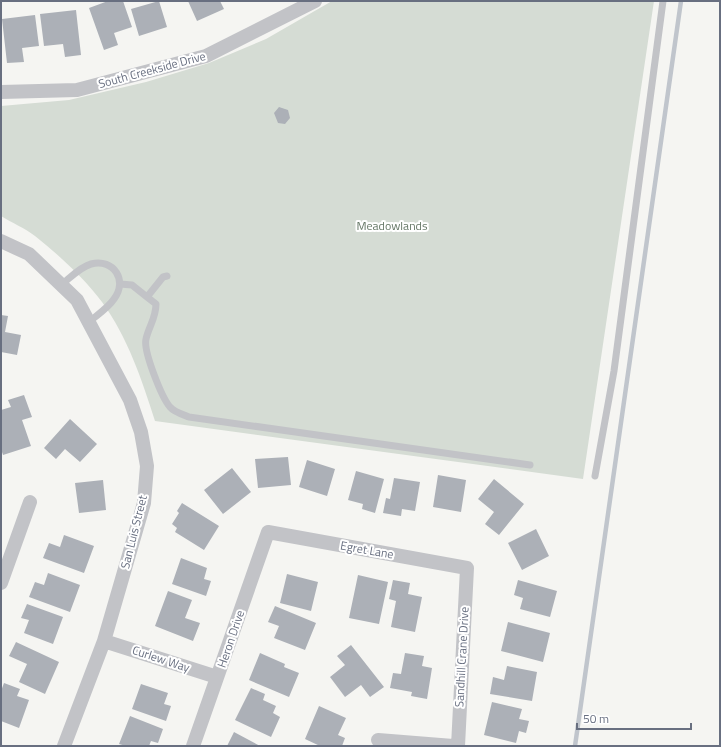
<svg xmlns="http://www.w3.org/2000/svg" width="721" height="747" font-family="'Titillium Web',sans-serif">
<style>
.green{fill:#d5dcd4}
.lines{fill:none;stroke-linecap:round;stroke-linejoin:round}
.stream{stroke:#c0c5cc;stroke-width:4.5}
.building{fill:#acb0b7}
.lane{stroke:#c2c3c7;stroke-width:7}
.street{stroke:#c2c3c7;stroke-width:14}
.labels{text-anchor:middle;stroke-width:4;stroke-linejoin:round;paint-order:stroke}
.street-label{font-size:12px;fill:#686f80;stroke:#fff}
.park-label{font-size:12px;fill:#667867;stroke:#fff}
</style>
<rect width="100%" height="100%" fill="#f5f5f2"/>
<path class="green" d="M332,1H654L583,479L155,421C142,380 128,338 102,302C84,278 59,255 35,236C25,228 12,223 1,216V106L69,100L146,82L209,63L266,39Z"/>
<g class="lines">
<path class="stream" d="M575,746L681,1"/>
</g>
<path class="building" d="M108,1H123L132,27L114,33L118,45L104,50L89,8Z
M159,1L167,27L139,36L131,9Z
M188,1H220L224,9L197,21Z
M76,10L81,55L65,57L63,44L44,46L40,14Z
M35,15L39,46L22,48L24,62L7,63L2,19Z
M279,107L288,110L290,118L285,124L278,123L274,113Z
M1,315L8,316L5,332L21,335L17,355L1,352Z
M24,395L32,417L22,420L31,446L3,455L1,449V410L11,407L8,400Z
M70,419L97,444L80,462L65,449L56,459L44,448Z
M288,457L291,485L258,488L255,459Z
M307,460L335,469L327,496L299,487Z
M232,468L251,492L223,514L204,490Z
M356,471L384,479L375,513L362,509L363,504L348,500Z
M438,475L466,480L461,512L433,507Z
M394,478L420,482L415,511L402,509L401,516L383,513L386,498L390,499Z
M494,479L524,504L499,535L485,524L494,512L478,499Z
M103,480L106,510L79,513L75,483Z
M182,503L219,526L204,550L175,532L177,528L172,524L179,513L177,511Z
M536,529L549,556L522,570L508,543Z
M64,535L94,546L84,573L43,558L49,543L60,547Z
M181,558L207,568L204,579L211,581L206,596L172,584Z
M48,573L80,585L70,612L29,597L35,582L44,585Z
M287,574L318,582L311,611L280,603Z
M358,575L388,582L379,624L349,618Z
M393,580L410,583L408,594L422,597L415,632L391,627L396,601L389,599Z
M518,580L557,591L550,617L520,609L523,598L514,595Z
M168,591L192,600L185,618L200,623L193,641L155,626Z
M27,604L63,617L53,644L24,633L29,620L21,618Z
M275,606L316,623L305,650L274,638L279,626L268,622Z
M508,622L550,633L543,662L501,651Z
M16,642L59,662L45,694L19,682L27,664L9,656Z
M351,645L384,687L370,697L361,685L345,697L330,677L345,665L337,656Z
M260,653L285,664L284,667L299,673L289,697L249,680Z
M405,653L424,656L422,666L432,668L427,699L411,696L412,692L390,688L393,673L401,674Z
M507,666L537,672L532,701L490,694L493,677L504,680Z
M4,683L20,689L17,696L29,700L19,728L1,721V691Z
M141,684L168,693L164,704L171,706L166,721L132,709Z
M251,688L265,694L263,700L276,706L273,713L280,717L271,737L235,720Z
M492,702L522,709L519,719L529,721L526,733L519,731L516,743L484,735Z
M319,706L346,718L338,735L345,738L342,746H320L305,739Z
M130,716L163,729L158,743L151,741L149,746H126L119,744Z
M234,732L260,746H227Z"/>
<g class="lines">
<path class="lane" d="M120,284L132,285L147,297L163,277L167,276
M61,285C70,278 80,267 91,264C114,258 128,281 114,299C108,308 97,315 89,322
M147,297L156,304C156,318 149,326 146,339C143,351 162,398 170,407C174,412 184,415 189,417L530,465
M595,476L614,371L663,1"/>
<path class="street" d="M1,92L77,90L206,56L315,1
M1,241L29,254L77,300L130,400L141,432L147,466L144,503L104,641L64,746
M1,583L30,502
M104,641L217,677
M378,740L453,746
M193,746L268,532L467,568L458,746"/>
</g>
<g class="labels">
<g class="street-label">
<text transform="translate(152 70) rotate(-15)" y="4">South Creekside Drive</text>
<text transform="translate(134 532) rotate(-76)" y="4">San Luis Street</text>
<text transform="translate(367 550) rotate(10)" y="4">Egret Lane</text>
<text transform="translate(231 639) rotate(-71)" y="4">Heron Drive</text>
<text transform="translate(462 657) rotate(-87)" y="4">Sandhill Crane Drive</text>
<text transform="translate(161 659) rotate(18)" y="4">Curlew Way</text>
</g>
<g class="park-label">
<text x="392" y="230">Meadowlands</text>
</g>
</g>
<rect width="721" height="747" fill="none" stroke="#686f80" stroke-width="4"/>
<path d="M577 723v6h114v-6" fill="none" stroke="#686f80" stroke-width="2"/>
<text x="583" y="723" font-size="12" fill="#686f80" stroke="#ffffff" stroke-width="3" paint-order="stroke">50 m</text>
</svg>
